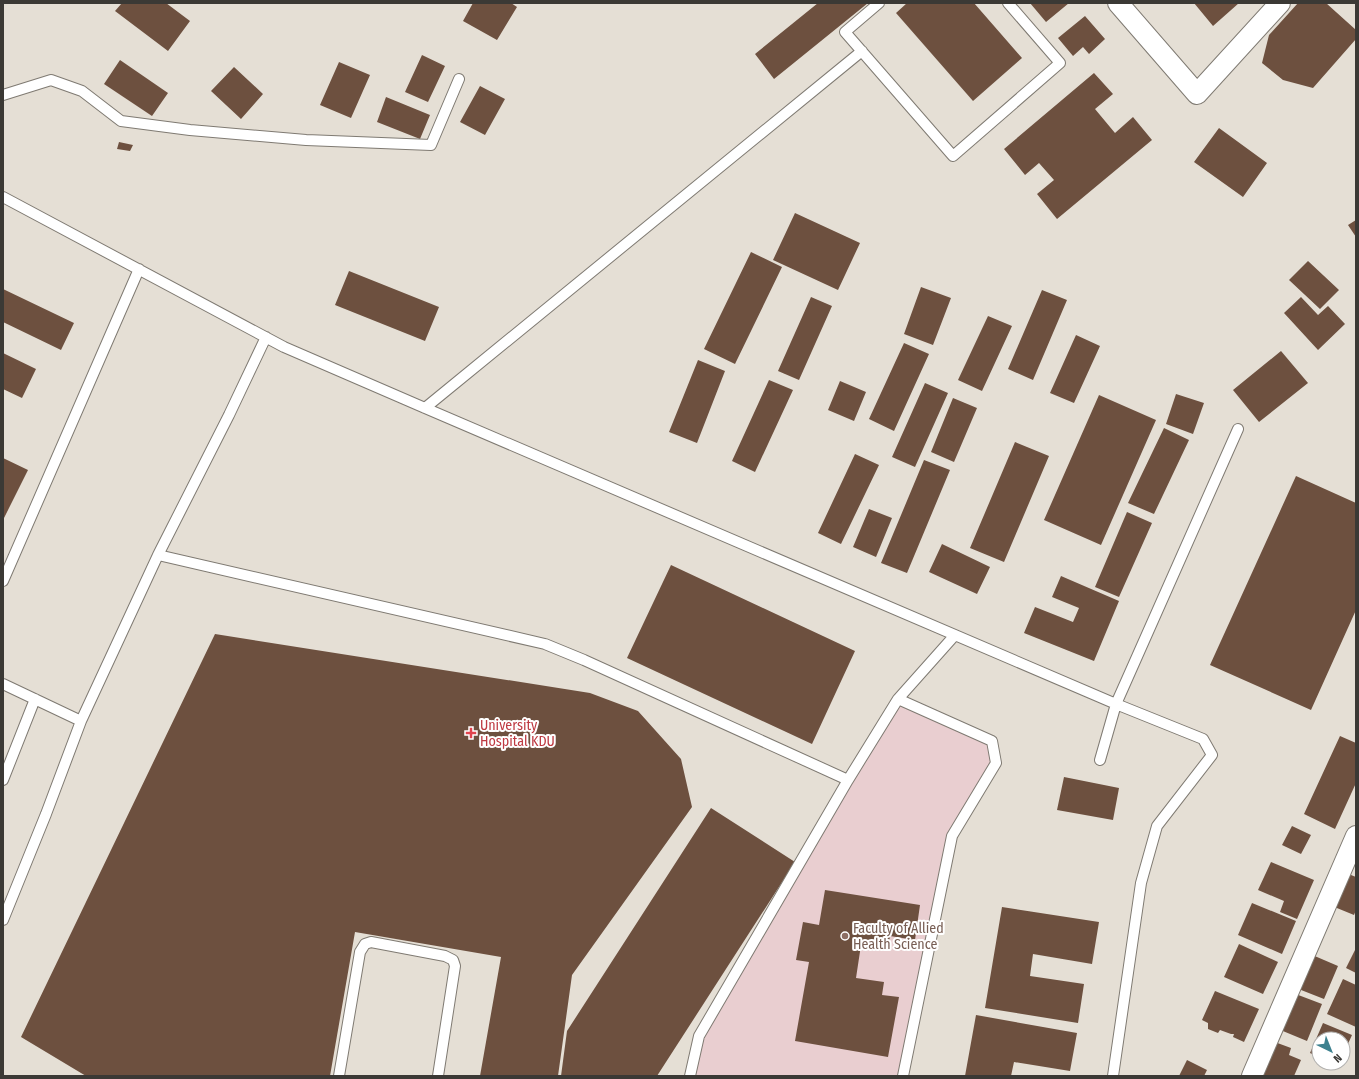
<svg xmlns="http://www.w3.org/2000/svg" width="1359" height="1079" font-family="'Fira Sans Condensed',sans-serif">
<style>
.education{fill:#e9ced0}
.building{fill:#6d503f}
.lines{fill:none;stroke-linecap:round;stroke-linejoin:round}
.service-casing{stroke:#7f7a72;stroke-width:12}
.minor-casing{stroke:#7f7a72;stroke-width:22}
.service{stroke:#fff;stroke-width:10}
.minor{stroke:#fff;stroke-width:20}
.health-dot{fill:#e0444e;stroke:#fff;stroke-width:1.5}
.education-dot{fill:#8d6e63;stroke:#fff;stroke-width:1.5}
.labels{text-anchor:middle;stroke-width:4;stroke-linejoin:round;paint-order:stroke}
.health-label{font-size:14px;fill:#be3a42;stroke:#fff;text-anchor:start}
.education-label{font-size:14px;fill:#785e54;stroke:#fff;text-anchor:start}
</style>
<rect width="100%" height="100%" fill="#e5dfd5"/>
<path class="education" d="M898,699L992,741L996,763L952,836L903,1076H690L699,1036Z"/>
<path class="building" d="M122,3H166L190,21L168,51L115,11Z
M473,3H511L517,7L497,40L463,21Z
M818,3H868L774,79L755,54Z
M907,3H974L1022,58L973,101L896,13Z
M1030,3H1069L1046,22Z
M1194,3H1239L1213,26Z
M1298,3H1326L1356,30V39L1313,88L1283,80L1262,63L1269,35Z
M1085,16L1105,39L1089,54L1083,47L1073,56L1058,38Z
M422,55L445,66L428,102L405,92Z
M120,60L168,93L152,116L104,84Z
M339,62L370,75L351,118L320,105Z
M234,67L263,94L241,119L211,91Z
M1094,73L1113,94L1095,109L1115,133L1133,117L1152,140L1057,219L1037,194L1054,180L1039,163L1025,175L1004,149Z
M480,86L505,99L485,135L460,122Z
M386,97L430,115L420,139L377,122Z
M1219,128L1267,163L1243,197L1194,162Z
M119,142L133,145L130,151L117,149Z
M795,213L860,243L838,290L773,260Z
M1356,220V237L1348,225Z
M751,252L782,267L735,364L704,349Z
M1308,261L1339,290L1320,309L1289,280Z
M349,271L439,307L425,341L335,305Z
M921,287L951,298L933,345L904,334Z
M3,289L74,323L61,350L3,322Z
M1042,290L1067,300L1033,380L1008,369Z
M811,297L832,306L799,380L778,371Z
M1301,297L1318,315L1328,306L1345,324L1318,350L1284,313Z
M988,316L1012,326L982,391L958,380Z
M1076,335L1100,346L1074,403L1050,393Z
M904,343L929,354L894,431L869,419Z
M1281,351L1308,383L1259,422L1233,390Z
M3,353L36,369L22,398L3,389Z
M698,360L725,371L697,443L669,432Z
M769,380L793,390L755,472L732,461Z
M840,381L866,392L854,421L828,410Z
M925,383L948,393L915,467L892,457Z
M1176,394L1204,403L1193,434L1166,424Z
M1099,395L1156,420L1101,545L1044,520Z
M953,398L977,408L954,462L931,452Z
M1164,428L1189,440L1154,514L1128,503Z
M1015,442L1049,456L1004,562L970,548Z
M855,454L879,465L841,544L818,533Z
M3,458L28,470L3,520Z
M924,460L950,470L907,573L881,563Z
M1296,476L1356,503V610L1311,710L1210,665Z
M869,509L892,518L876,557L853,547Z
M1127,512L1152,523L1119,597L1095,587Z
M942,544L990,567L977,594L929,572Z
M671,565L855,651L812,744L627,658Z
M1061,576L1119,601L1094,661L1024,633L1035,607L1073,622L1079,608L1052,597Z
M215,634L590,693L638,711L681,759L692,807L572,975L558,1076H480L501,957L355,932L330,1076H86L21,1037Z
M1340,736L1356,743V783L1335,829L1304,814Z
M1064,777L1119,788L1113,820L1057,810Z
M711,808L795,862L657,1076H561L567,1031Z
M1292,826L1311,835L1301,854L1282,845Z
M1271,862L1314,880L1297,919L1280,912L1284,901L1258,890Z
M1346,873L1356,877V910L1354,915L1332,906Z
M825,890L920,905L915,940L890,936L888,950L861,945L856,978L884,982L882,995L899,997L888,1057L795,1041L809,962L796,960L803,922L819,925Z
M1252,903L1296,921L1282,954L1238,935Z
M1002,907L1099,922L1092,964L1033,954L1030,976L1084,984L1078,1023L985,1008Z
M1239,944L1278,962L1263,994L1224,977Z
M1356,948V973L1346,968Z
M1310,954L1338,966L1324,999L1296,988Z
M1343,979L1356,985V1027L1327,1014Z
M1215,991L1259,1009L1244,1042L1233,1037L1234,1034H1231L1220,1030L1218,1033L1208,1029V1023L1202,1020Z
M1293,993L1322,1004L1307,1041L1278,1029Z
M976,1015L1077,1033L1070,1071L1014,1062L1011,1076H965Z
M1323,1023L1352,1035L1343,1055V1039H1319V1057L1310,1053Z
M1272,1041L1291,1048L1289,1055L1301,1060L1294,1076H1261Z
M1187,1060L1207,1070L1204,1076H1179Z"/>
<g class="lines">
<defs>
<path id="service" d="M879,3L845,32L953,156L1060,63L1008,3
M3,95L51,80L82,91L121,121L190,130L306,140L431,145L459,79
M3,197L284,347L425,408L1116,704L1203,739L1212,755L1157,826L1141,883L1113,1076
M425,408L862,51
M158,555L545,644L584,660L848,780
M3,581L139,269
M3,684L81,721
M898,699L992,741L996,763L952,836L903,1076
M1100,760L1116,704L1238,429
M3,780L35,699
M3,920L46,814L81,721L158,555L229,415L266,337
M339,1076L360,952L365,944L371,942L445,956L453,960L455,966L438,1076
M690,1076L699,1036L848,780L898,699L955,635"/>
<path id="minor" d="M1118,3L1197,94L1280,3
M1252,1076L1356,836"/>
</defs>
<use href="#service" class="service-casing"/>
<use href="#minor" class="minor-casing"/>
<use href="#service" class="service"/>
<use href="#minor" class="minor"/>
</g>
<path class="health-dot" d="M469 727h4v4h4v4h-4v4h-4v-4h-4v-4h4z"/>
<circle class="education-dot" cx="845" cy="936" r="4"/>
<g class="labels">
<g class="health-label">
<text x="480" y="730">University<tspan x="480" dy="16">Hospital KDU</tspan></text>
</g>
<g class="education-label">
<text x="853" y="933">Faculty of Allied<tspan x="853" dy="16">Health Science</tspan></text>
</g>
</g>
<rect width="1359" height="1079" fill="none" stroke="#3b3935" stroke-width="8"/>
<g transform="translate(1331 1051) rotate(137)"><circle r="19" fill="#ffffff" stroke="#b1b0ae"/>
<path d="M0-3L7 15L0 10L-7 15Z" fill="#3d818f"/>
<text y="-6" font-size="11" font-weight="bold" text-anchor="middle" fill="#3b3935">N</text>
</g>
</svg>
